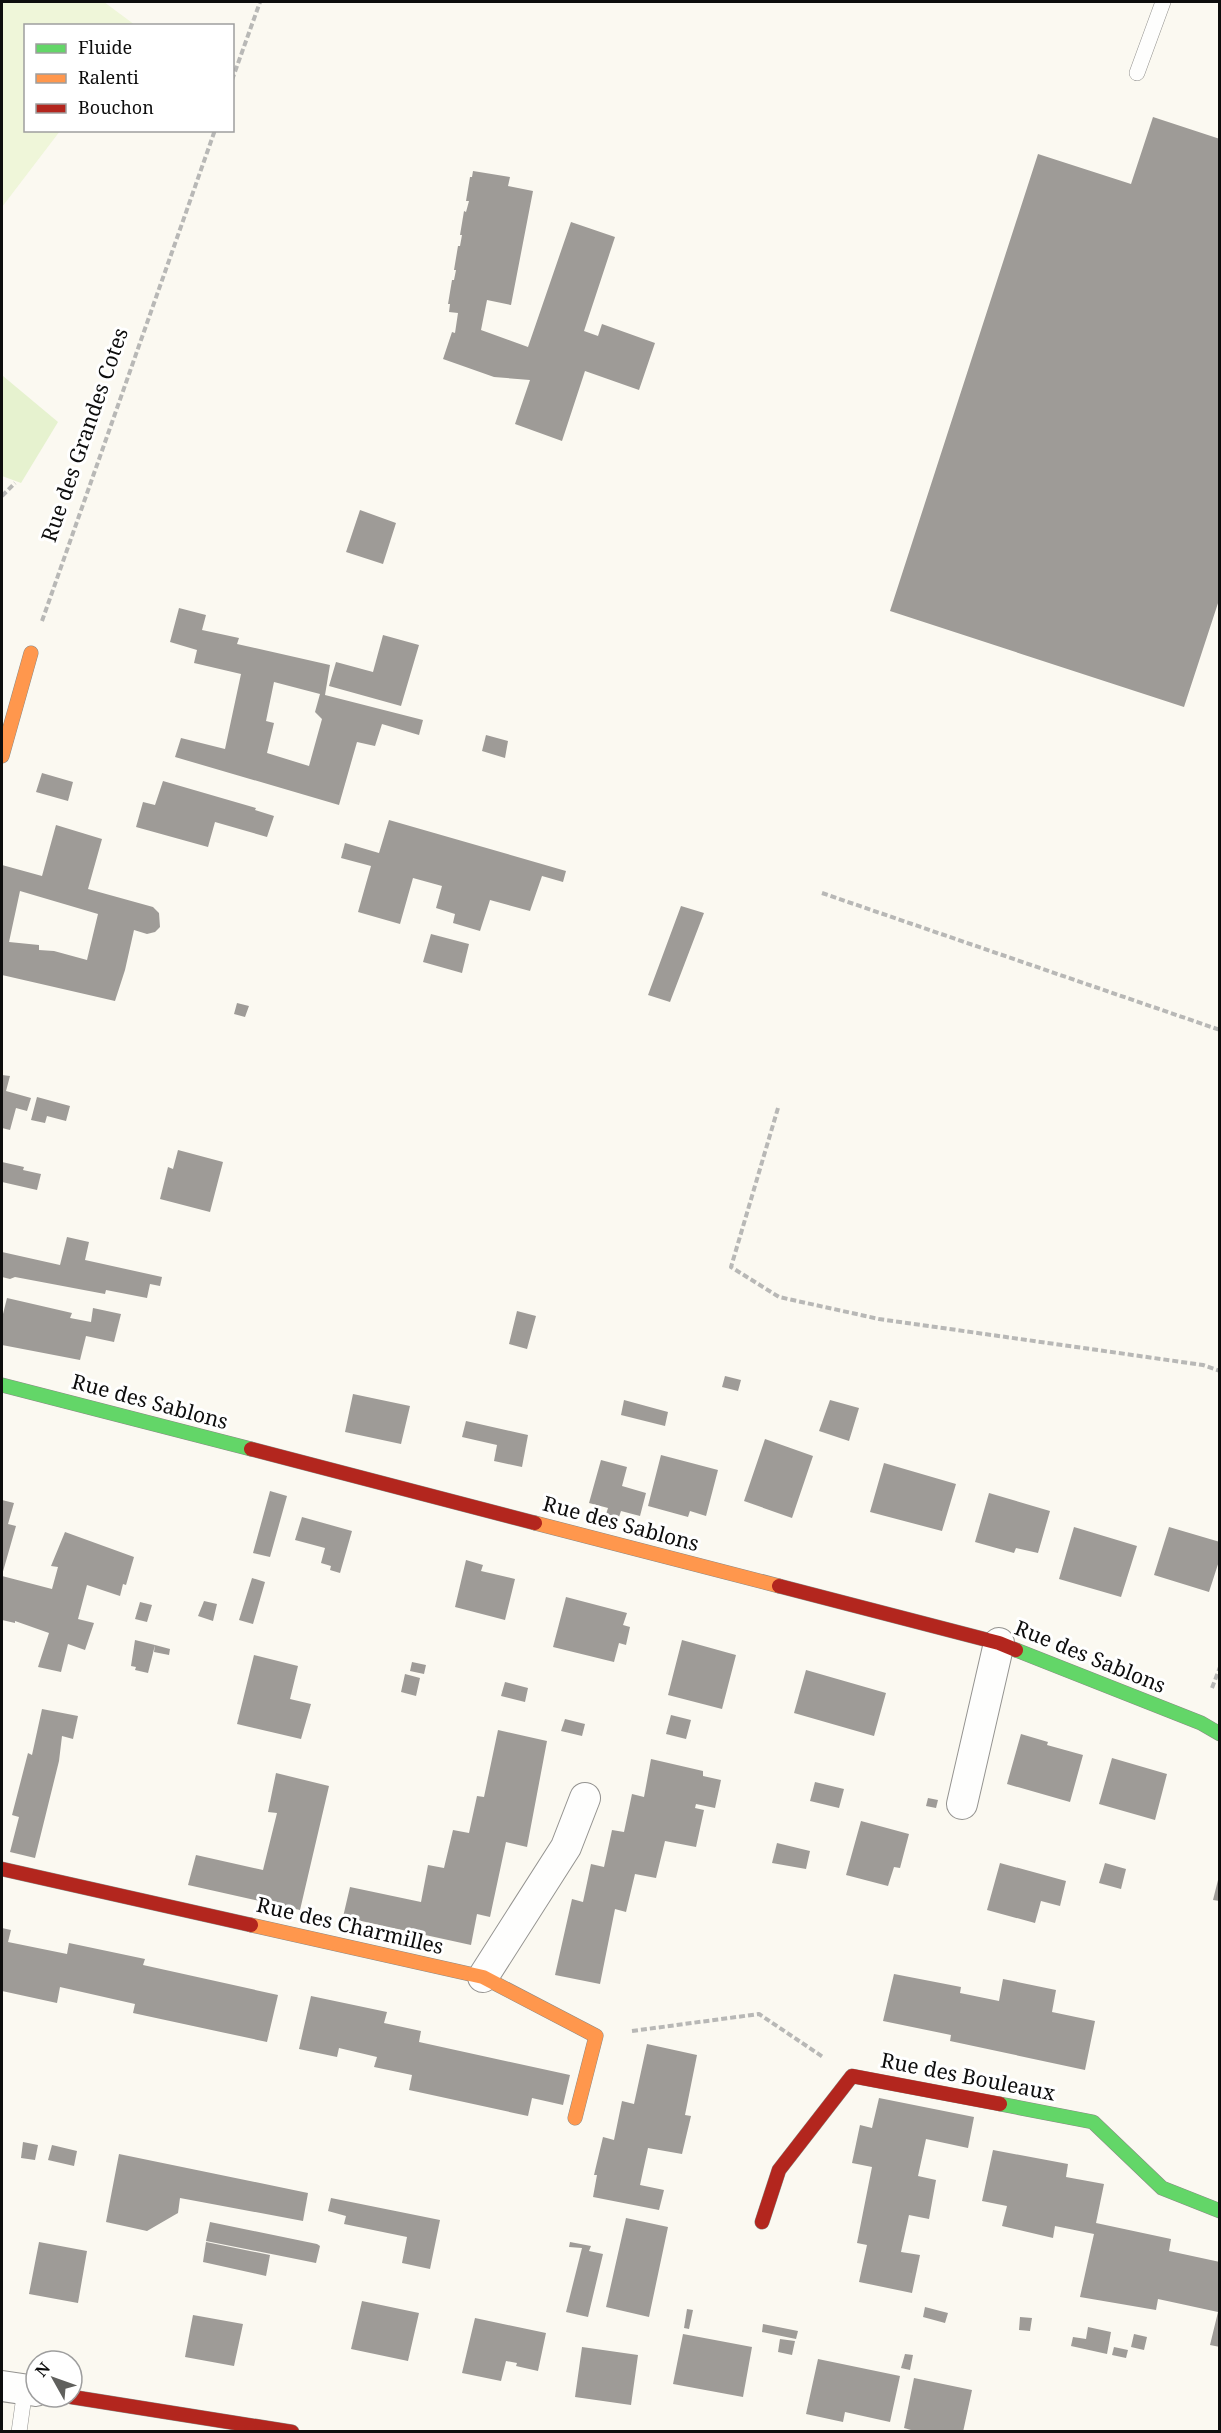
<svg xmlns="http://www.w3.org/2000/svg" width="1221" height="2433" font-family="'Noto Serif',serif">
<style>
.green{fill:#e6f2cf}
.pitch{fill:#eff6d9}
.building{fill:#9e9b97;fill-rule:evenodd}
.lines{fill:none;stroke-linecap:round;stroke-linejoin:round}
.lane-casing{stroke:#949390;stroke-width:16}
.street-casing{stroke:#949390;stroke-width:32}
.fast-casing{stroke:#8b8a86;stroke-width:15}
.slow-casing{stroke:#8b8a86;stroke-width:15}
.jam-casing{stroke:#8b8a86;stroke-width:15}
.path{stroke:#b8b8b6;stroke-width:4;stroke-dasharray:6 3;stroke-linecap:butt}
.lane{stroke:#fefefd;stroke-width:15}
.street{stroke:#fefefd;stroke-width:30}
.fast{stroke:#63d668;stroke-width:14}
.slow{stroke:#ff974d;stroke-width:14}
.jam{stroke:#b3261e;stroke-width:14}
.labels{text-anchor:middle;stroke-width:6;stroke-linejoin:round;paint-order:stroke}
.street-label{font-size:21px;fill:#0d0d0d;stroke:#fff}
</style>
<rect width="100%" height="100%" fill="#fbf9f1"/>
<path class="green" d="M3,376L58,422L21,483L2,476Z"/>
<path class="pitch" d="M2,2H104L135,25L26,26V130L60,131L2,207Z"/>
<path class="building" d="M1153,117L1220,139V597L1184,707L890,611L1038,154L1131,184Z
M473,171L510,177L508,186L533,191L511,305L487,300L481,330L528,347L571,222L615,237L584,331L598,336L602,324L655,343L639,390L585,371L562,441L515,424L530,380L494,377L443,359L452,332L455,333L458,313L449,312L450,304H448L452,280H454L456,270H454L458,246H460L462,235H460L464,211L466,212L469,201H466L470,177H472Z
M360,510L396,523L383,564L346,552Z
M179,608L206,615L202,630L239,638L237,644L330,665L325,695L423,720L419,735L382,724L375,746L357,742L339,805L175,757L181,738L225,749L241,674L194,663L197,650L170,642ZM274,682L320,694L315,712L322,719L309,766L267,753L274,723L266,721Z
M383,635L419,645L401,706L329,686L336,662L373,672Z
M486,735L508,741L505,758L482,751Z
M42,773L73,782L68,801L36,792Z
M163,781L256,808L255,810L274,816L267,837L215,822L208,847L136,827L143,802L155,805Z
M389,820L566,871L563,882L542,876L530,911L490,900L480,931L453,923L455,914L436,908L442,886L413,878L400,924L358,912L371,866L341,858L345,843L379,853Z
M56,825L102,839L88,889L153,907L159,913L160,927L155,932L147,934L134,930L125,970L115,1001L2,975V865L42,876ZM20,891L98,914L87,960L54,951L39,950V945L9,942Z
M681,906L704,913L670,1002L648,995Z
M431,934L469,944L462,973L423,962Z
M237,1003L249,1006L245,1017L234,1014Z
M2,1075L10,1076L6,1091L31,1098L27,1111L16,1108L10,1130L2,1128Z
M37,1097L70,1106L66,1121L47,1116L45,1123L31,1120Z
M178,1150L223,1162L210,1212L160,1199L168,1167L173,1169Z
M2,1162L24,1167L23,1170L41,1174L37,1190L2,1182Z
M67,1237L89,1242L85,1260L162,1277L160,1286L150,1284L147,1298L106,1290L105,1294L15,1277L10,1279L2,1277V1252L60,1265Z
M7,1298L72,1313L70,1318L91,1322L93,1308L121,1314L114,1342L86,1336L80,1360L2,1345V1318Z
M517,1311L536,1316L527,1349L509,1344Z
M725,1376L741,1380L738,1391L722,1387Z
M353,1394L410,1406L401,1444L345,1432Z
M624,1400L668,1412L665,1426L621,1415Z
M830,1400L859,1408L849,1441L819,1431Z
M466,1421L528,1435L522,1467L494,1461L497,1445L462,1437Z
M765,1439L813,1456L792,1518L744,1501Z
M661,1455L718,1470L706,1516L690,1511L688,1517L648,1506Z
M601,1460L627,1467L622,1486L646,1493L640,1516L621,1511L619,1517L606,1514L608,1508L589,1503Z
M884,1463L956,1484L942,1531L870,1512Z
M270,1491L287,1496L270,1557L253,1553Z
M989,1493L1050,1511L1038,1553L1016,1548L1014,1553L975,1542Z
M2,1500L14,1503L8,1524L16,1526L2,1575Z
M302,1517L352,1531L340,1573L330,1570L331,1566L321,1563L325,1548L295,1540Z
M1074,1527L1137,1546L1121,1597L1059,1579Z
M1169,1527L1220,1542V1558L1209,1592L1154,1575Z
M65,1532L134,1557L126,1585L123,1584L120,1596L87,1585L78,1619L94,1623L85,1650L68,1644L61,1672L38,1667L49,1633L15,1621V1623L2,1620V1576L52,1589L58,1567L51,1566Z
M466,1560L483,1565L481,1571L515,1579L505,1620L455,1607Z
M252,1578L265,1582L253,1624L239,1620Z
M566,1597L627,1613L623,1625L630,1627L626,1645L619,1643L614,1662L553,1647Z
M204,1601L217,1604L213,1621L198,1616Z
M140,1602L152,1605L147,1622L135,1619Z
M135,1640L155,1645L148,1673L135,1670L136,1667L131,1666Z
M682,1640L736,1655L722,1709L668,1695Z
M155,1645L170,1649L169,1655L154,1652Z
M254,1655L298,1666L290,1699L311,1704L301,1739L237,1724Z
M412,1662L426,1665L424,1674L410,1671Z
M806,1670L886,1693L874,1736L794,1713Z
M405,1674L420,1678L416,1696L401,1692Z
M505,1682L528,1688L525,1702L501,1696Z
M42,1709L78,1716L73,1739L62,1736L59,1761L35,1858L10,1852L19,1817L12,1815L28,1753L32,1755Z
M671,1715L691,1720L686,1739L666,1734Z
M565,1719L585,1724L582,1736L561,1731Z
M498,1730L547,1741L527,1847L506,1842L490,1917L477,1914L471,1945L343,1917L350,1887L421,1902L428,1865L444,1868L453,1830L469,1833L477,1796L484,1797Z
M1021,1734L1048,1742L1047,1745L1083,1755L1070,1802L1007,1784Z
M1112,1758L1167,1774L1155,1820L1099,1804Z
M651,1759L703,1771V1776L721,1780L715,1808L696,1804L695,1808L704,1810L696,1847L665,1841L656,1878L635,1874L626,1912L615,1909L600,1984L555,1975L572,1899L583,1902L591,1864L604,1867L612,1830L624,1832L632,1794L644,1797Z
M276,1773L329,1786L300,1910L188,1885L196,1855L263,1870L277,1813L268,1812Z
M815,1782L844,1789L839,1808L810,1801Z
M928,1798L938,1800L936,1808L926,1806Z
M861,1821L909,1834L900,1868L894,1867L888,1886L846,1875Z
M777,1843L810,1851L806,1869L772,1863Z
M1000,1863L1066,1881L1060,1906L1041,1901L1035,1923L987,1910Z
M1105,1863L1126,1869L1121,1889L1099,1883Z
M1219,1876H1220V1901L1213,1900Z
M2,1928L11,1930L8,1942L67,1954L69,1943L145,1959L143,1965L278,1995L267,2042L133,2013L135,2004L60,1987L57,2003L2,1991Z
M894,1974L961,1987L960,1993L999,2001L1003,1979L1056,1990L1052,2012L1095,2021L1085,2070L950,2041L951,2035L883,2021Z
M311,1996L387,2012L384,2023L421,2031L419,2042L570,2075L563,2105L532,2098L528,2116L409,2090L412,2075L374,2067L377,2057L339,2048L337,2057L299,2049Z
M647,2044L697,2055L685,2115L691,2116L682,2154L648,2148L640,2185L664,2190L659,2210L593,2197L597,2175H594L603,2137L614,2140L622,2101L634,2104Z
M879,2098L974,2117L968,2148L926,2139L918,2176L936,2180L929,2219L909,2215L901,2252L920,2255L912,2293L859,2282L867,2245L857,2243L872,2167L852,2163L860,2125L872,2128Z
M23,2142L38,2145L35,2160L21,2158Z
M52,2145L77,2151L74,2166L48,2160Z
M993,2150L1068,2164L1066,2177L1104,2184L1096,2223L1171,2239L1169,2251L1220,2262V2347L1210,2345L1218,2312L1158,2299L1156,2310L1080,2297L1094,2234L1055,2226L1053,2238L1002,2226L1007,2206L982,2201Z
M119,2154L308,2193L303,2221L180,2198L178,2213L147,2231L106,2222Z
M331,2198L440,2220L430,2269L402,2263L407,2237L344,2224L346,2216L328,2211Z
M626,2218L668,2227L649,2317L606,2307Z
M210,2222L317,2244L320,2246L316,2263L206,2241Z
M39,2242L87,2251L78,2303L29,2294Z
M206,2242L270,2255L266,2276L203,2262Z
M570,2242L591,2246L589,2251L603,2254L588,2317L566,2312L582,2248L569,2247Z
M362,2301L419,2313L408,2361L351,2349Z
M925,2307L948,2313L945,2323L923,2317Z
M687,2309L693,2310L689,2329L684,2328Z
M193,2315L243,2324L234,2366L185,2357Z
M1020,2317L1032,2318L1030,2331L1019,2330Z
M475,2318L546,2333L538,2371L516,2366L517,2363L506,2361L501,2381L462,2373Z
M763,2324L798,2331L796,2339L762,2332Z
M1088,2327L1111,2332L1107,2354L1071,2346L1073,2337L1086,2339Z
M683,2334L752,2347L743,2397L673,2384Z
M1134,2334L1147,2337L1144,2350L1131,2347Z
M780,2339L795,2341L792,2355L778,2352Z
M582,2347L638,2355L631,2405L575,2397Z
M1114,2347L1128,2350L1126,2358L1112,2355Z
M905,2354L913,2355L910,2370L901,2368Z
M818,2359L900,2376L890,2422L845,2412L843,2422L806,2414Z
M914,2378L972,2390L963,2432H918L904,2428Z"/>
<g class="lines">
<defs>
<path id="lane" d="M1137,73L1163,2
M19,2432L25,2389"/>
<path id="street" d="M962,1804L999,1643
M483,1977L566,1847L585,1798
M2,2386L36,2391"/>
<path id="fast" d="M2,1385L251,1449
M1016,1650L1201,1723L1220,1734
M1000,2104L1093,2122L1162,2188L1220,2211"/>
<path id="slow" d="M2,756L31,653
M535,1523L779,1586
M251,1925L483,1977L596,2036L575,2118"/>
<path id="jam" d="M251,1449L535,1523
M779,1586L999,1643L1016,1650
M2,1869L251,1925
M762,2222L779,2170L852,2076L1000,2104
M72,2397L292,2432"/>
</defs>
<use href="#lane" class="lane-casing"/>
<use href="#street" class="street-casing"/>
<use href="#fast" class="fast-casing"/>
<use href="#slow" class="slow-casing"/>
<use href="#jam" class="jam-casing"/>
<path class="path" d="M232,80L260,2
M2,496L15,483
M42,621L215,130
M822,893L1220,1030
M778,1108L731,1267L779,1297L879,1319L1203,1365L1220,1371
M1212,1688L1220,1667
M632,2031L759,2014L823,2057"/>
<use href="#lane" class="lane"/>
<use href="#street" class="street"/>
<use href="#fast" class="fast"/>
<use href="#slow" class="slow"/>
<use href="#jam" class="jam"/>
</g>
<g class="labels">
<g class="street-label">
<text transform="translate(85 435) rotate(-71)" y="7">Rue des Grandes Cotes</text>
<text transform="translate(150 1402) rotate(15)" y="7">Rue des Sablons</text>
<text transform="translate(621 1524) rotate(15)" y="7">Rue des Sablons</text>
<text transform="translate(1090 1657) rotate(22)" y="7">Rue des Sablons</text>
<text transform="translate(350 1926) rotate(13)" y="7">Rue des Charmilles</text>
<text transform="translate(968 2077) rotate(11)" y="7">Rue des Bouleaux</text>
</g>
</g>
<rect width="1221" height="2433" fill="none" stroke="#0d0d0d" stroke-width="6"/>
<rect x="24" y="24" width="210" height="108" fill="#ffffff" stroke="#9e9e9e" stroke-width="1.5"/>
<rect x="36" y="44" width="30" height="9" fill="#63d668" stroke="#9e9e9e" stroke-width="1.5"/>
<text x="78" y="54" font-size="18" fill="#0d0d0d">Fluide</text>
<rect x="36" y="74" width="30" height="9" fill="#ff974d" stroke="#9e9e9e" stroke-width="1.5"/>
<text x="78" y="84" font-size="18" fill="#0d0d0d">Ralenti</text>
<rect x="36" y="104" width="30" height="9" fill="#b3261e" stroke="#9e9e9e" stroke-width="1.5"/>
<text x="78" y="114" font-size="18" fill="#0d0d0d">Bouchon</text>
<g transform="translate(54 2379) rotate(310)"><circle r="28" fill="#ffffff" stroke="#9e9e9e" stroke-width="1.5"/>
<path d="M0-4.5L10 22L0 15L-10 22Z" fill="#60605d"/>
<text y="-9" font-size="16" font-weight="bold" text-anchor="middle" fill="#0d0d0d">N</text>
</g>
</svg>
